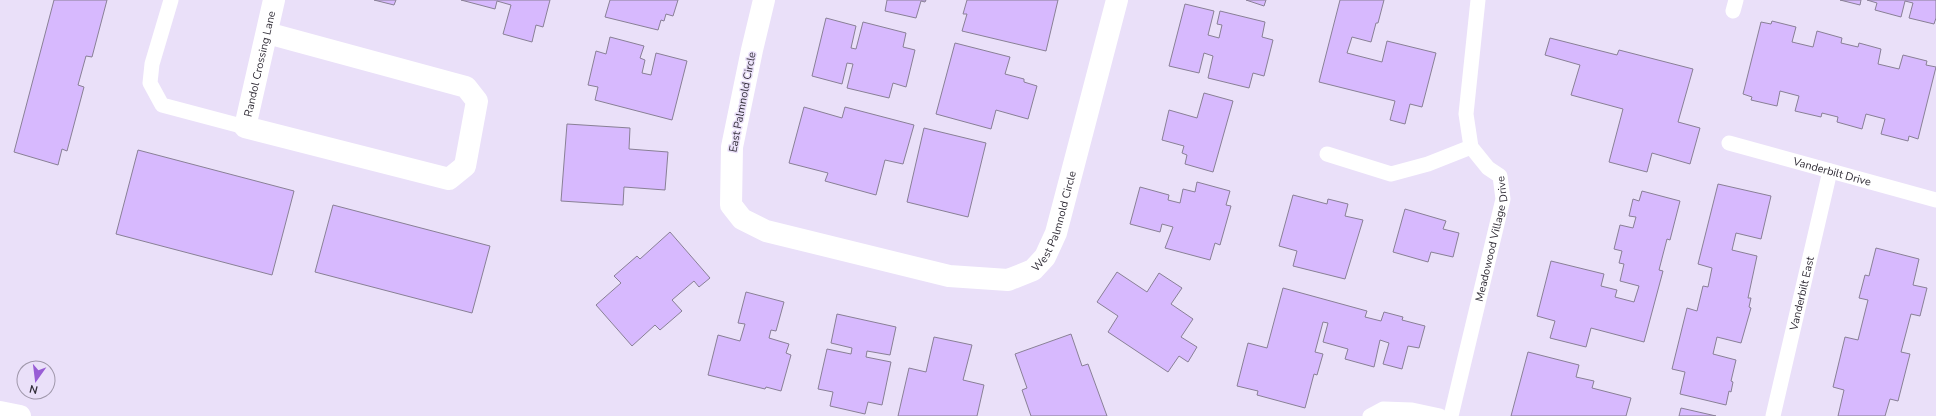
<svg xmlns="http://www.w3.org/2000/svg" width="1936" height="416" font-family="'Nunito Sans',sans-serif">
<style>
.building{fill:#d7b9fe;stroke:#898096}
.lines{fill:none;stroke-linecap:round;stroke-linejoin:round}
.service{stroke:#fff;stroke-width:15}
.minor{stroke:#fff;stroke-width:22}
.motorway{stroke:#fff;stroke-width:22}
.labels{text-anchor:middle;stroke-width:3;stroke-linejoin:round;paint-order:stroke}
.street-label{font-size:11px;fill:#312d37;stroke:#eae0f9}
</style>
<rect width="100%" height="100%" fill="#eae0f9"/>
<path class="building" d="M54,0H107L92,57L86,56L78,85L84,87L67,151L62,149L58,165L14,152Z
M374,0H396L394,5Z
M461,0H550L543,27L536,25L532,42L503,34L511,5L497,1L495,9Z
M610,0H678L673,16L666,14L664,21L661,20L658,30L605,17Z
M887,0H926L925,2L921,1L916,18L885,11Z
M967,0H1058L1046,51L962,31L967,14H963Z
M1246,0H1266L1264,6Z
M1340,0H1384L1378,23H1376L1371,42L1352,37L1347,53L1382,62L1387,41L1436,53L1422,107L1410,104L1405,124L1390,120L1395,101L1319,82Z
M1840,0H1861L1860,5Z
M1867,0H1936V18L1934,24L1909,18L1913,3L1905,1L1901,17L1875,10L1877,3Z
M1185,4L1214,11L1208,35L1219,38L1222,25L1217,24L1220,11L1265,22L1262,37L1273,40L1264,76L1253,73L1249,88L1208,78L1213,56L1204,53L1199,73L1169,66Z
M826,18L856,26L851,48L856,49L863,22L906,33L903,47L915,50L906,87L893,83L889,98L847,88L853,64L847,63L842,84L812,76Z
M1772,21L1796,27L1792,42L1813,47L1817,31L1842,38L1841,43L1858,47L1859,43L1881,49L1878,64L1899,69L1903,55L1927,61L1926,65L1936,67L1918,139L1909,136L1908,141L1881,134L1885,119L1866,114L1862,129L1837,122L1838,117L1822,113L1821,117L1795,111L1799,96L1780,91L1777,106L1751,100L1752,97L1743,94L1761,22L1771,24Z
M610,37L644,46L640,58L645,60L642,73L651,75L656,53L687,61L672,120L595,100L598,87L588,85L596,51L606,54Z
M1550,38L1617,55L1619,50L1693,69L1678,122L1700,128L1690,164L1652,153L1647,172L1609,162L1623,109L1571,95L1580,65L1545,55Z
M955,43L1010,57L1005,74L1024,79V82L1037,86L1028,119L996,110L991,129L936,114Z
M1204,93L1233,101L1213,172L1185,164L1187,155L1182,153L1184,146L1162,140L1169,110L1197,118Z
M804,107L842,118L845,107L914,125L903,164L885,160L876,195L825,181L828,173L789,163Z
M567,124L630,128L629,149L668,152L665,190L624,187L623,205L561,201Z
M924,128L986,143L968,217L907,202Z
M138,150L294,191L272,275L116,234Z
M1197,182L1230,191L1226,205L1231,206L1220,245L1215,243L1210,260L1165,248L1173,227L1162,224L1160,232L1130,224L1140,187L1169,195L1168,200L1180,203L1183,189L1195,192Z
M1718,184L1771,196L1761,239L1736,233L1732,250L1757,256L1748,298H1751L1749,307L1751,308L1741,343L1717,337L1713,354L1736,360L1731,381L1733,382L1731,392L1729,391L1726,405L1680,394L1685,372L1672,369L1687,308L1697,311L1703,286L1708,287L1712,268L1698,264Z
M1642,191L1680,201L1670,240L1667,239L1659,270L1663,271L1644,342L1591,328L1586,347L1550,338L1555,321L1537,316L1551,261L1604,274L1601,286L1617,290L1615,297L1634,302L1639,286L1620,281L1624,264L1619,263L1622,251L1614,249L1620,225L1633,228L1636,217L1629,216L1633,199L1639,201Z
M1293,195L1327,204L1328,199L1348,204L1345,216L1363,220L1345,279L1293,266L1297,251L1279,246Z
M333,205L490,246L472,313L315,272Z
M1405,209L1446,221L1443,229L1459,233L1453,257L1431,252L1428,262L1393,252Z
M670,232L710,278L699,287L694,281L672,300L682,311L660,330L655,325L632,346L596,305L621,283L614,276L637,256L640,259Z
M1876,248L1919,259L1913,285L1927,288L1920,316L1911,314L1901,352L1910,354L1898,401L1890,399L1885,416H1838L1844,390L1833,387L1845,337L1858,340L1868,300L1859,298L1865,275L1869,276Z
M1117,272L1147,292L1159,273L1182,288L1171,304L1193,319L1181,337L1197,347L1188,362L1179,356L1168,372L1108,332L1118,316L1097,302Z
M1283,288L1367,311L1365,317L1381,321L1384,312L1403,317L1402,320L1425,326L1419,348L1408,346L1402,369L1383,364L1389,343L1380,340L1374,367L1345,359L1348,349L1323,342L1328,323L1323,322L1315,352L1323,354L1317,375L1314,374L1305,408L1257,395L1258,391L1237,386L1248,343L1267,348Z
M746,292L784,302L776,331L771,330L769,338L789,344L786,353L791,355L781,391L766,387L765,389L708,375L718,335L740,341L745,324L738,323Z
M837,314L896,327L890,355L867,351L866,357L891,362L882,405L868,402L865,414L830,406L833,392L818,389L827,349L851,354L852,348L831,343Z
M1071,334L1082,366L1088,364L1107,416H1031L1022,390L1027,388L1015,354Z
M934,337L972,345L963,380L984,385L977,416H898L909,368L926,372Z
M1528,352L1579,365L1576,377L1594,381L1592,388L1631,398L1626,416H1511Z
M1681,408L1716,416H1679Z"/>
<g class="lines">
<g class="service">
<path d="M171,0L152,64L150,83L162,105L245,127"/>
<path d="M1733,11L1736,0"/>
<path id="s1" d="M1729,143L1936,200"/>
<path d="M1327,154L1391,174L1428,164L1471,147"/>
<path d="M1370,416L1383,409L1412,410L1440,416"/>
<path id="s2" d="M1451,416L1503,199L1500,176L1488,168L1471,147L1466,114L1478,0"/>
<path id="s3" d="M1773,416L1830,171"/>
</g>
<g class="minor">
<path id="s4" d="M764,0L752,50L732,147L731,205L742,219L766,231L949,276L1008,280L1033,270L1045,257L1056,233L1117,0"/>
<path id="s5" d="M267,33L466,87L477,101L465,166L449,179L245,127L274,0"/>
</g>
<path class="motorway" d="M0,412L20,416"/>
</g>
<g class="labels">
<g class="street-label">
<text dy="4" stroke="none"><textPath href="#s5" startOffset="586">Randol Crossing Lane</textPath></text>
<text transform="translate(742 102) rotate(-79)" y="4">East Palmnold Circle</text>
<text dy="4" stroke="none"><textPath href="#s1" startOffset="107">Vanderbilt Drive</textPath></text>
<text dy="4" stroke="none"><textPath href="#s4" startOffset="582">West Palmnold Circle</textPath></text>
<text dy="4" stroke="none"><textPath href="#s2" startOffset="182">Meadowood Village Drive</textPath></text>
<text dy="4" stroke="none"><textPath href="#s3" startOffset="126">Vanderbilt East</textPath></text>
</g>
</g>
<g transform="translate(36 380) rotate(194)"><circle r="19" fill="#eae0f9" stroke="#a098ab"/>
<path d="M0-3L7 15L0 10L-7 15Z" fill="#985dd5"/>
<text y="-6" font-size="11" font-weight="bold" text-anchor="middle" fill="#312d37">N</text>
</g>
</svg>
